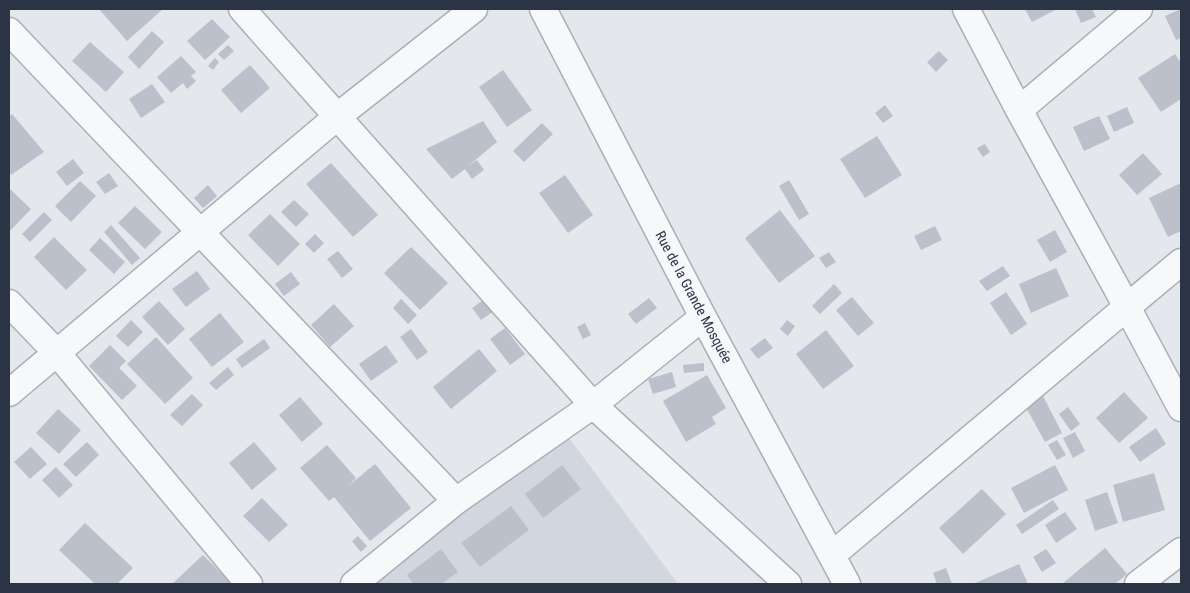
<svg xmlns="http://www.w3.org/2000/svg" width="1190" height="593" font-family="'Roboto Condensed',sans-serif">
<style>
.built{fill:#d2d6de}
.building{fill:#bbc0ca}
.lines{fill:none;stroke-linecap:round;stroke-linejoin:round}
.minor-casing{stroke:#a9aeb7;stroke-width:29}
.minor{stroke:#f7f8fa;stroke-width:26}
.labels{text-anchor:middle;stroke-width:4;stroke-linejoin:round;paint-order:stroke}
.street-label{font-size:14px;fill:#2b3445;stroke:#f4f6f9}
</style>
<rect width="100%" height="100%" fill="#e4e7ec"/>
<path class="built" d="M566,434L678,584H371Z"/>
<path class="building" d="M99,9H163L127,41Z
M1025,9H1057L1032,22Z
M1075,9H1092L1096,17L1081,23Z
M1181,9V38L1176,40L1165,16Z
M212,19L230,37L205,60L187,41Z
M152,31L164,42L139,69L128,57Z
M90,42L124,72L106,92L72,61Z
M228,45L234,51L224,60L218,54Z
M939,51L948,60L936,72L927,62Z
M1175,54L1181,63V99L1161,112L1138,78Z
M181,56L196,72L191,76L196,81L187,89L183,83L171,93L157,77Z
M215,58L219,62L213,70L208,66Z
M250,65L270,88L241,113L221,90Z
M503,70L532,110L507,127L479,87Z
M152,84L165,102L141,118L129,99Z
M885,105L893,116L883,123L875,113Z
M1127,107L1134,123L1114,132L1107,116Z
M12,114L44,152L11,175L9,171V117Z
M1099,116L1110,139L1084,151L1073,127Z
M483,121L497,142L468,166L477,160L484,170L472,179L465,169L452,179L426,149Z
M542,123L553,134L524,162L513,151Z
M877,136L902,175L865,198L840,159Z
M985,144L990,152L983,157L977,148Z
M1143,153L1162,174L1137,195L1119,175Z
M73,159L84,173L67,186L56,172Z
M331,163L378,215L353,237L306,184Z
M109,173L118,186L105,194L96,182Z
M565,175L593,215L568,233L539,193Z
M789,180L809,214L799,220L779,186Z
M80,181L96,196L71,222L55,206Z
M1181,183V231L1168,237L1149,198Z
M208,185L217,196L203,208L194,198Z
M9,188L31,209L9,232Z
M294,200L309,214L296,227L281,212Z
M135,206L162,232L145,249L118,223Z
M780,210L815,256L779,283L745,238Z
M44,212L52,220L30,242L22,234Z
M270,214L300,244L278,266L248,235Z
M111,225L140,258L132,265L104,232Z
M935,226L942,240L921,250L914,236Z
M1055,230L1067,252L1050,262L1037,240Z
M315,234L324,243L314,253L305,244Z
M54,237L87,270L66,290L34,257Z
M100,238L125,262L114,274L89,250Z
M411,247L448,283L420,310L384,273Z
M338,251L353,269L342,278L327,259Z
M829,252L836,262L826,268L819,258Z
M1003,266L1010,276L987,291L979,281Z
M1056,268L1069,296L1031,313L1019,284Z
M197,271L210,289L186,307L172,289Z
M291,272L300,284L284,296L275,284Z
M834,284L842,293L820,314L812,306Z
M1006,292L1027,324L1011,335L990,303Z
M852,297L874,323L858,336L836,310Z
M486,298L494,311L481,320L472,308Z
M649,298L657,308L636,324L628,314Z
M401,299L417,315L408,324L393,308Z
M159,301L185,329L168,345L142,317Z
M334,304L354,326L330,347L311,325Z
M220,313L244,342L212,367L189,339Z
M131,320L143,332L128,347L116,336Z
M787,320L795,326L788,336L780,329Z
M585,323L591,335L583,339L577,327Z
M505,328L525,354L510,365L490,339Z
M411,329L428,352L417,360L400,337Z
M826,330L854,366L823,389L796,354Z
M156,337L193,378L165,404L127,364Z
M765,338L773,348L758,359L750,349Z
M264,339L270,348L242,368L236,359Z
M110,345L126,361L119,368L137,386L122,400L89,366Z
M386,345L398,362L371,381L359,364Z
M479,349L497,371L451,409L433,387Z
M704,363V371L684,373L683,365Z
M228,367L234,375L216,390L209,383Z
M672,372L676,387L653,394L648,379Z
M707,375L726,408L712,417L716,424L686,442L663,401Z
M1124,392L1148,418L1119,443L1096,418Z
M192,394L203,405L182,426L170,415Z
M1042,394L1062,433L1045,442L1024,404Z
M300,397L323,424L302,442L279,415Z
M1068,407L1080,424L1071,431L1059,414Z
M58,409L81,430L59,454L36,433Z
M1156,428L1166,444L1140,462L1129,447Z
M1075,432L1085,451L1073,458L1063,438Z
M1057,440L1066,455L1057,460L1048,445Z
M87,442L99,455L76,477L63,464Z
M254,442L277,469L252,490L229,463Z
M327,445L356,478L347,487L375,464L411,508L370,541L334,497L329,501L300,468Z
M31,447L47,464L30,479L14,462Z
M562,465L581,489L543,518L525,494Z
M1055,465L1068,490L1024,513L1011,488Z
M56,467L73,485L59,498L42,480Z
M1154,473L1165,510L1123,522L1113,485Z
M982,489L1006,514L963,554L939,528Z
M1107,492L1118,523L1095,531L1085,500Z
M262,498L288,525L269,542L243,516Z
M1053,500L1059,509L1022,534L1016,525Z
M511,506L529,530L480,567L461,543Z
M1065,512L1077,529L1056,543L1045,525Z
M85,523L133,568L117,584H95L59,550Z
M358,536L367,546L361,552L352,541Z
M1105,548L1127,574L1115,584H1062Z
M441,549L458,572L441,584H414L407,575Z
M1046,549L1056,563L1042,572L1033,557Z
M203,555L232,584H172Z
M1019,564L1028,584H973Z
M946,568L952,584H937L933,573Z"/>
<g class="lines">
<defs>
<path id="minor" d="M242,9L593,405L788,584
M543,9L703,317L847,584
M9,31L456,501
M1019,110L1139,9
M1181,262L1127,307L1181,408
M9,303L57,353L249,584
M9,393L338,116L474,9
M832,555L1127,307L1019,110L966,9
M354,584L456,501L593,405L703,317
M1138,584L1181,551"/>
</defs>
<use href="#minor" class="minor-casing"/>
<use href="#minor" class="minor"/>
</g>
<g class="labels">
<g class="street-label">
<text transform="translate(694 297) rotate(62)" y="5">Rue de la Grande Mosquée</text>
</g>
</g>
<rect width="1190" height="593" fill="none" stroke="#2b3445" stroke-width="20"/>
</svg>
